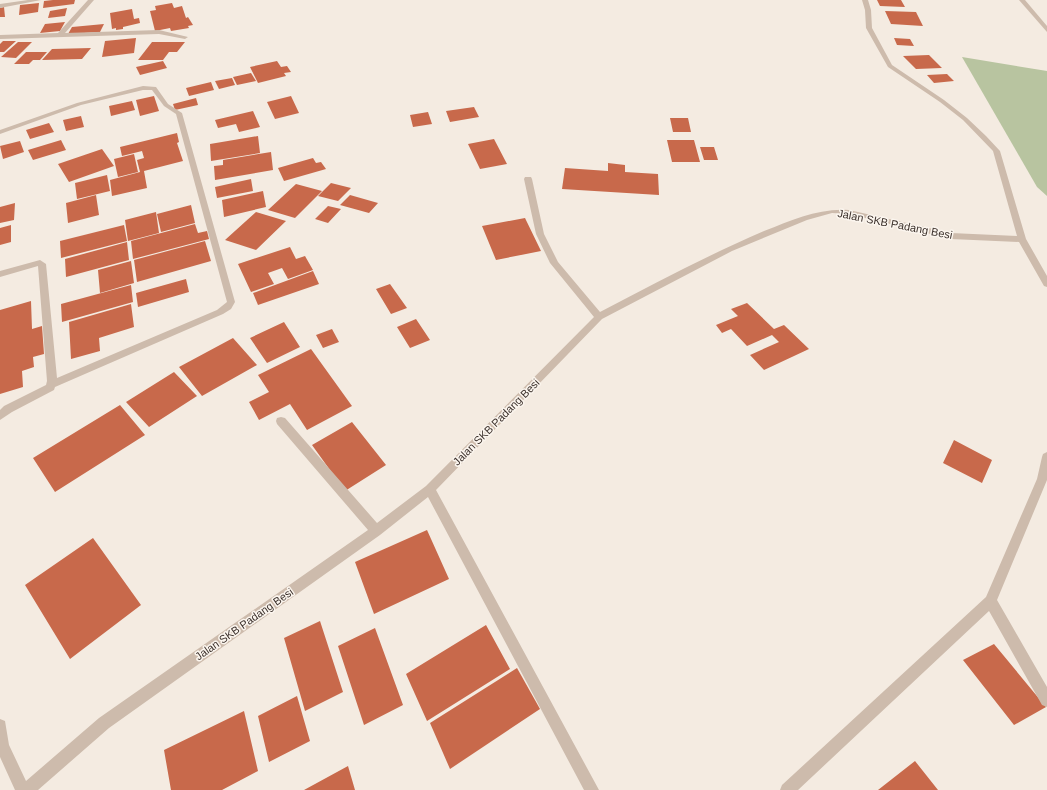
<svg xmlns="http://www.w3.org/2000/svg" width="1047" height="790" font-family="Helvetica,sans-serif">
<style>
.green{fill:#b8c4a0}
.building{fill:#c8694b}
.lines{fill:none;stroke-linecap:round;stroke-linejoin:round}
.minor{fill:#cdbbac;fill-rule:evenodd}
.labels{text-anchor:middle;stroke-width:3;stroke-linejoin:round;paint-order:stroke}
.street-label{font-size:11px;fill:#3b302b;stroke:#fbf5ee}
</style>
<rect width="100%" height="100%" fill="#f4ebe1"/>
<path class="green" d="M962,57L1047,71V196L1037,187Z"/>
<path class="building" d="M53,0H75L74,4L43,8L44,1Z
M877,0H901L905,7L880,6Z
M39,3L38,12L19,15L20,5Z
M172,3L174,8L182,6L186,18L188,17L193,25L188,26L189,28L171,31L170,28L155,31L150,11L156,10L155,6Z
M4,7L5,17H0V8Z
M67,8L65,16L48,18L50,11Z
M132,9L134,19L139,18L140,23L123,27V29L116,30V28L112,29L110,13Z
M885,11L916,12L923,26L891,24Z
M65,22L60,31L40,33L45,24Z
M104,24L100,32L68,34L72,27Z
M136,38L134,53L102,57L105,41Z
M894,38L910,39L914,46L897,45Z
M3,41H16L4,52H0V44Z
M18,42H32L16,58L1,57Z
M152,42H185L177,52H169L163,60H138Z
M91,48L82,59L42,60L52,49Z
M26,52H47L40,60H33L29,64H14Z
M929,55L942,68L916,69L903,56Z
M163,61L167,68L140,75L136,67Z
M277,61L281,67L287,66L291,72L284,73L286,76L258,83L250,67Z
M251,73L256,81L237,85L233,77Z
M947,74L954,81L934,83L927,75Z
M232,78L235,85L219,89L215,81Z
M211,82L214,90L189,96L186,88Z
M154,96L159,111L140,116L136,100Z
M291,96L299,113L275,119L267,102Z
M196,98L198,105L175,110L173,104Z
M132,101L135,110L111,116L109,106Z
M474,107L479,117L450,122L446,111Z
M253,111L260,127L239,132L236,124L218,128L215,120Z
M428,112L432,124L413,127L410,115Z
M81,116L84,127L66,131L63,120Z
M670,118H688L691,132H673Z
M49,123L54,132L30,139L26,130Z
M177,133L179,142L177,143L183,161L144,171L147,188L112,196L110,180L140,172L137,160L144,158L142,151L122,156L120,147Z
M258,136L260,153L211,161L210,144Z
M494,139L507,164L480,169L468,144Z
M61,140L66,150L33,160L28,150Z
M667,140H694L700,162H672Z
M20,141L24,152L3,159L0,146Z
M700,147H714L718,160H704Z
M102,149L114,166L69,182L58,164Z
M271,152L273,170L215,180L214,166L223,165V160Z
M134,154L138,172L118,177L114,159Z
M313,158L316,163L321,162L326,169L284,181L278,168Z
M608,163L625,165V172L658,174L659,195L562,189L565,168L608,171Z
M107,175L110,191L77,199L75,183Z
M251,179L253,191L217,198L215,187Z
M331,183L351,188L338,201L318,196Z
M296,184L322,191L295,218L268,210Z
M263,191L266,207L224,217L222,200Z
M96,195L99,215L68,223L66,203Z
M350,195L378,203L369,213L340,205Z
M15,203L14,220L0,223V207Z
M191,205L195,223L161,232L157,214Z
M328,206L341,209L328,223L315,219Z
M156,212L159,233L128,241L125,220Z
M256,212L286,221L256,250L225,240Z
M525,218L541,251L496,260L482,226Z
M195,224L198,233L207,231L209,239L133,259L131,241Z
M11,225V242L0,245V228Z
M124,225L127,241L61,258L60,241Z
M205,241L211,261L137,282L134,260Z
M127,242L129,260L66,277L65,259Z
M290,247L296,259L305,256L313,270L288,279L282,268L268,273L274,284L251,292L238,264Z
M131,261L134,283L100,293L98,270Z
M313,271L319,284L258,305L253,293Z
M186,279L189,292L138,307L136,293Z
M390,284L407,308L391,314L376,289Z
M131,285L133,302L62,322L61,304Z
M31,301L32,329L42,326L44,354L33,357L34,367L22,371L23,387L0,394V310Z
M747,303L774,329L784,325L809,349L764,370L750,355L779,342L772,335L747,346L731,329L722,333L716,325L738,316L731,309Z
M131,304L134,327L99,338L100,351L71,359L69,322Z
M416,319L430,340L410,348L397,327Z
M284,322L300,347L267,363L250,338Z
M332,329L339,342L323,348L316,335Z
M233,338L257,365L202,396L179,367Z
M311,349L352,406L307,430L290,404L259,420L249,402L269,392L258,375Z
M174,372L197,396L149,427L126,402Z
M120,405L145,435L55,492L33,458Z
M352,422L386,465L345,491L312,445Z
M954,440L992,460L982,483L943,463Z
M427,530L449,579L374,614L355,562Z
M93,538L141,605L70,659L25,585Z
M320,621L343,692L305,711L284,638Z
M486,625L510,669L427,721L406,674Z
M375,628L403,705L364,725L338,646Z
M994,644L1046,707L1014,725L963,660Z
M517,668L540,709L450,769L430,723Z
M297,696L310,741L269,762L258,716Z
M244,711L258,771L222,790H171L164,750Z
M915,761L938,790H878Z
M348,766L355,790H304Z"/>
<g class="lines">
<path class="minor" d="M28,0H41L0,8V4Z
M88,0H94L65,33L159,30L188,37L185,39L159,34L0,39V35L58,33Z
M862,0H868L871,10L872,28L892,65L944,100L967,118L986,136L1000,151L1026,239L1047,276V287L1044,286L1019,242L951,239L849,214L832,213L807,220L732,251L602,319L436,490L599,790H584L428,497L380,535L109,728L38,790H15L0,757V719L5,721L9,745L26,781L99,718L368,530L277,424L276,421L277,418L281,417L285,418L377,523L426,486L594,317L550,263L536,234L524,179L525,177H531L532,179L544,234L558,262L600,312C654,284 708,255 764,231C793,220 818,208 849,210L951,233L1017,236L993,151L963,120L940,102L888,67L866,28L865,10Z
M1019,0H1025L1047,26V32Z
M143,86L156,87L168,104L182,113L235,302L231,309L223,314L55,387L54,390L12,412L0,420V410L4,406L46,385L47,381L38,266L0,277V271L40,260L46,264L57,378L217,310L227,302L176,114L164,106L152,90H143L81,105L0,134V130L77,103Z
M1047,452V480L997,600L1047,687V707L1042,705L989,611L798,790H780L782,785L986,597L1037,479L1042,457L1043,454Z"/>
</g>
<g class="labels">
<g class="street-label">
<text transform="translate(895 224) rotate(11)" y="4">Jalan SKB Padang Besi</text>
<text transform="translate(496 422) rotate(-45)" y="4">Jalan SKB Padang Besi</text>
<text transform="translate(244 624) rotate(-35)" y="4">Jalan SKB Padang Besi</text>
</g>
</g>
</svg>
